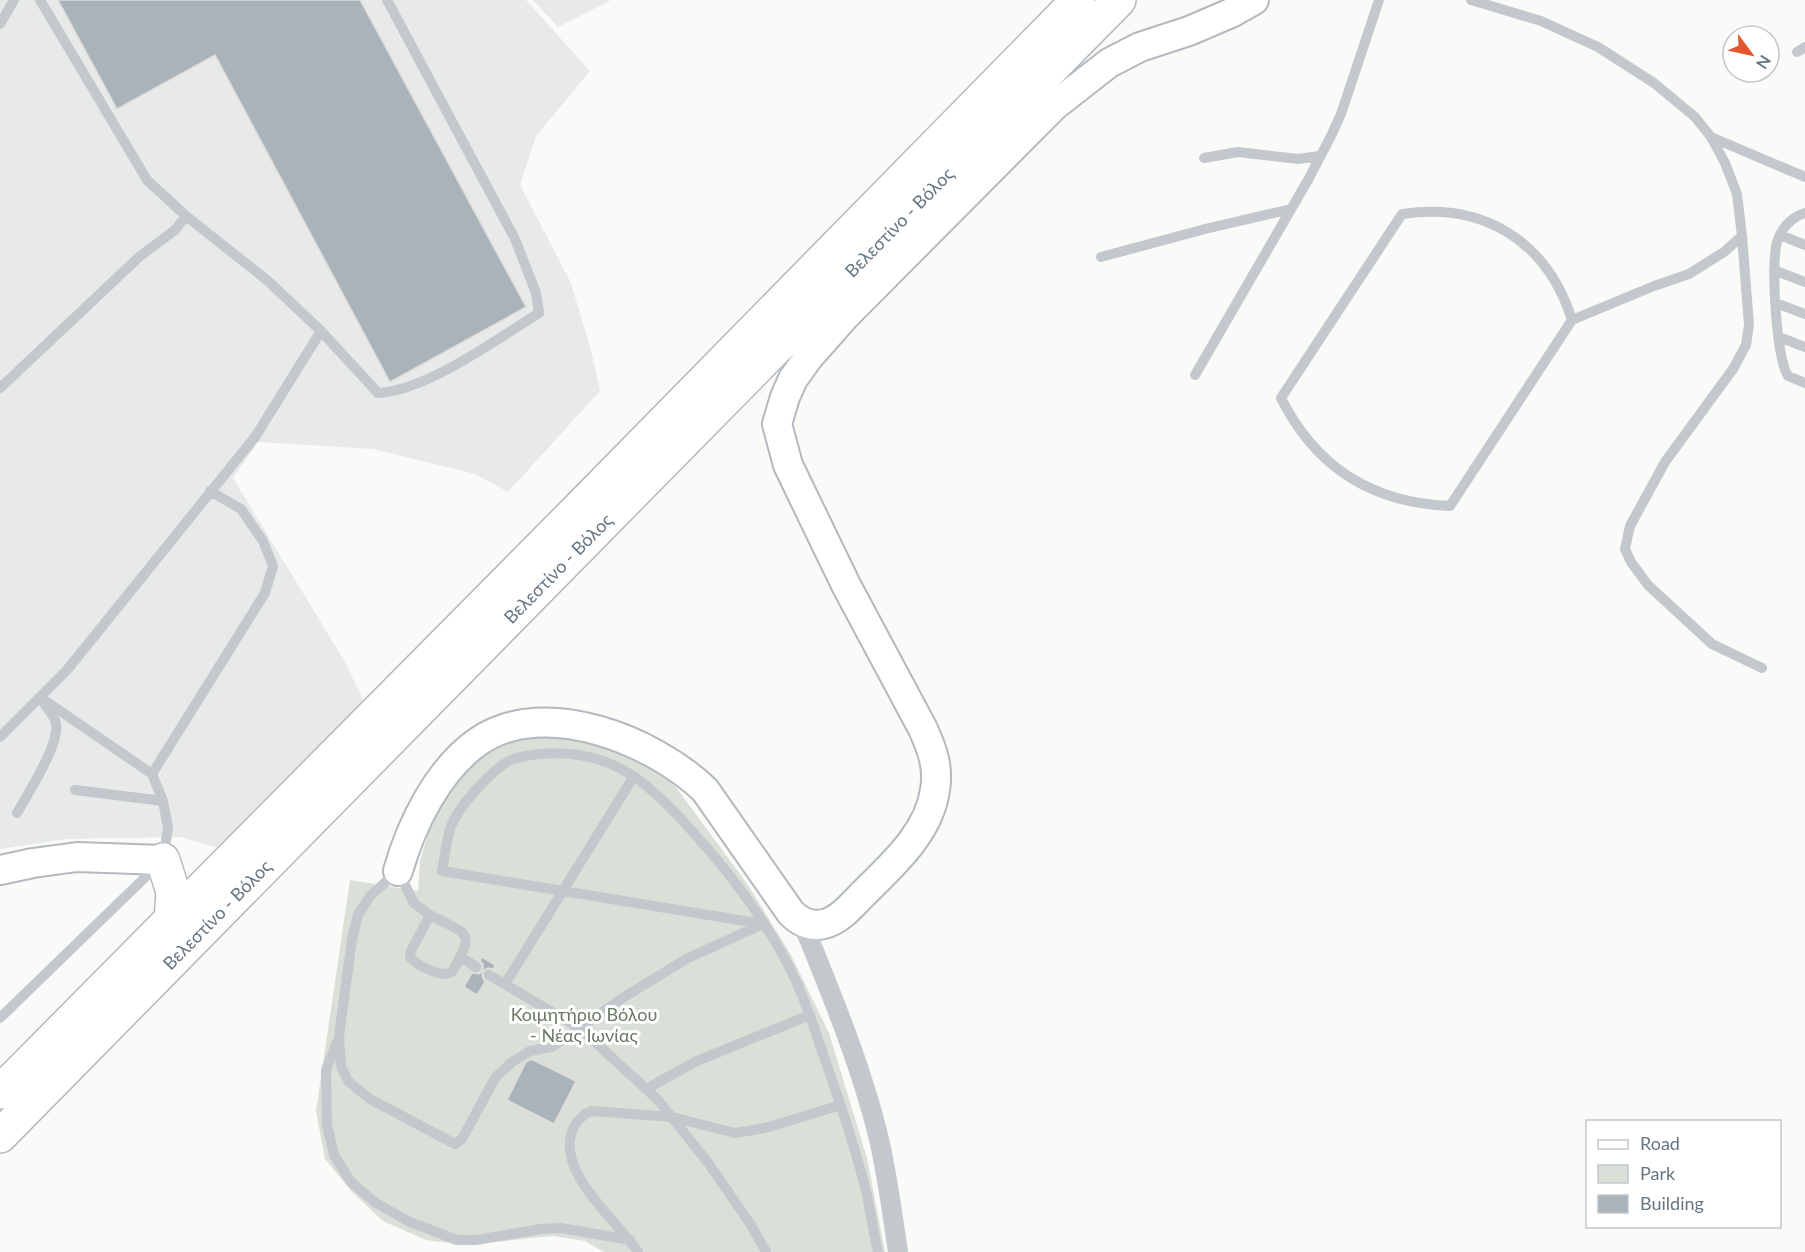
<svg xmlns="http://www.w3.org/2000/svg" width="1805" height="1252" font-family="Lato,sans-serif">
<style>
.built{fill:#e8e9e9}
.green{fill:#dadfd7}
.building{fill:#aab3b9;stroke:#dcdcda;stroke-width:1.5}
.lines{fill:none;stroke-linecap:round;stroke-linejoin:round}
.secondary-casing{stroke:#b3babf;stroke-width:32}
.highway-casing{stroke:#b4b9bd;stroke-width:36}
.lane{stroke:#c3c8cc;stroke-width:10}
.street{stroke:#c3c8cc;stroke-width:20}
.secondary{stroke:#fff;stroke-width:28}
.highway{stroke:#fff;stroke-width:33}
.labels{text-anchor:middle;stroke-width:6;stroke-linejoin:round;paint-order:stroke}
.street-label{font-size:18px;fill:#657683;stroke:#fff}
.park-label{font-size:18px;fill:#687a64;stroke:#fff}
</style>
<rect width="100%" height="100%" fill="#fafaf8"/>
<path class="built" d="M0,0H526L590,71L536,136L520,185L571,283L592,354L600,391L508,492L475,474L373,449L258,442L233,478L345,662L365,704L219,848L180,837L66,839L0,849Z
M533,0H611L558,27Z"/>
<path class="green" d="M535,733L574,734L640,757L675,786L748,885L791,955L829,1033L867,1158L885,1252H604L585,1241L553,1236L465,1245L426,1240L383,1221L352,1192L325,1159L316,1111L350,880L418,891L420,861L434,812L446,787L493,742Z"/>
<path class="building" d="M58,0H360L526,307L390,382L215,55L117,109Z
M482,957L495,965L493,969L488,968L483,971L482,976L485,982L477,995L464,987L472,973L479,974L483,971V964L480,961Z
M531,1059L576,1081L554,1124L507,1100L526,1062Z"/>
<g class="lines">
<defs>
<path id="secondary" d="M0,870L33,863L77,857L163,860
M398,871C411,825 438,769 479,741C545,696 654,741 705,790L791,913C800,922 811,927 824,924C840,920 852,905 863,894C892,865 929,833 935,790C939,767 932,749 923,729L846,585L788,465L777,424L785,397L793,379L808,358L846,315L1054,106L1109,63L1140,47L1189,31L1231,13L1254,0"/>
<g id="highway">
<path d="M163,860L173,892L171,921"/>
<path d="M0,1092L579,508L1078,0"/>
<path id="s1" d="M0,1136L1119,0"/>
</g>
</defs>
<use href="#secondary" class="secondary-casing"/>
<use href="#highway" class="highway-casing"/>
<path class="lane" d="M40,0L147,180L186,216L268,281L321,331L378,393C426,391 497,339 539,313L536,293L515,239L387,0
M1471,0L1541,21L1598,47L1654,83L1695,117L1711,137L1725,163L1737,194L1742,236L1749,325L1746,345L1733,369L1665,462L1630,526L1625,549L1631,562L1648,585L1712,644L1762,668
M0,24L14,0
M1797,52L1805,47
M1711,137L1805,177
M1204,158L1238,152L1298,159L1319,156
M1805,213C1791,217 1781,229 1777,242C1771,266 1776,356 1788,376L1805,383
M1780,235L1805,245
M1101,257L1205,229L1291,209
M1774,270L1805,282
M1776,303L1805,314
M1572,320C1547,241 1484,202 1402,214L1281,398C1316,468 1372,503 1450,506L1572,320L1654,286L1689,274L1724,252L1742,236
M1779,337L1805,347
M1195,375L1308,180L1331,136L1341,114L1379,0
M0,388L139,257L175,230L186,216
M0,737L67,670L255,437L321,331
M152,774L265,593L273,566L263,541L241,509L210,491
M75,790L163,801
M17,813C27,795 60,744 56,724C55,716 46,707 42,700
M430,915L414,903L398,871L370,896L358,915L352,939L339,1036L341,1066L348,1081L370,1099L455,1144L462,1139L495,1078L512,1062L530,1051L552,1047L624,997L688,958L763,924
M430,915C468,935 476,930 452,972C442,978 417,966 410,957V953Z
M763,924L442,871C445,857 446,840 451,826C459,807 486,776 504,764C514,757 526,756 538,754C610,747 647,781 692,831C723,865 753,904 776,943C797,977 810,1015 822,1051C836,1091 850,1131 861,1172C869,1198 872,1226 878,1252
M461,957L476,967
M489,975L581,1029L658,1100L709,1164L751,1225L766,1252
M505,984L634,776
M0,1018L163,860L168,828L163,801L152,774L40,697
M337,1042L326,1070L327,1125L334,1155L351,1182L376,1203L410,1222L457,1240H476L541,1229L561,1228L630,1240
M646,1089L697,1061L810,1015
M638,1252C617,1221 560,1175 571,1135C574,1123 580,1116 591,1111L672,1117L735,1133L765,1128L841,1105"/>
<path class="street" d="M802,922C831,993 864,1072 881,1148C888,1182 893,1217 898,1252"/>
<use href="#secondary" class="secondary"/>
<use href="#highway" class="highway"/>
</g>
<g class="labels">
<g class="street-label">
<text dy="6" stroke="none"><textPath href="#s1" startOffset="1282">Βελεστίνο - Βόλος</textPath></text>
<text dy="6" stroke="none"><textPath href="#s1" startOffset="796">Βελεστίνο - Βόλος</textPath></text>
<text dy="6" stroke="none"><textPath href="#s1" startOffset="310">Βελεστίνο - Βόλος</textPath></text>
</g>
<g class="park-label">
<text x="584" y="1021">Κοιμητήριο Βόλου<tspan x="584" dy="21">- Νέας Ιωνίας</tspan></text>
</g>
</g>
<rect x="1586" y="1120" width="195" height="108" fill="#ffffff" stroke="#c1c8cd" stroke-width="1.5"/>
<rect x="1598" y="1140" width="30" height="9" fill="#ffffff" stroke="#c1c8cd" stroke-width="1.5"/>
<text x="1640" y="1150" font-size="18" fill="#657683">Road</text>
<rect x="1598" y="1165" width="30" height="18" fill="#dadfd7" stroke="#c1c8cd" stroke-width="1.5"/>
<text x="1640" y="1180" font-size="18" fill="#657683">Park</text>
<rect x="1598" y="1195" width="30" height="18" fill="#aab3b9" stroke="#c1c8cd" stroke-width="1.5"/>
<text x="1640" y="1210" font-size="18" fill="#657683">Building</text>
<g transform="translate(1751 54) rotate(123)"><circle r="28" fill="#ffffff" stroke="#c1c8cd" stroke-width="1.5"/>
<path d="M0-4.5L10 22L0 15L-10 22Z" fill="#e4572e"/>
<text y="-9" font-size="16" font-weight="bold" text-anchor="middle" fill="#657683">N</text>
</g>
</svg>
